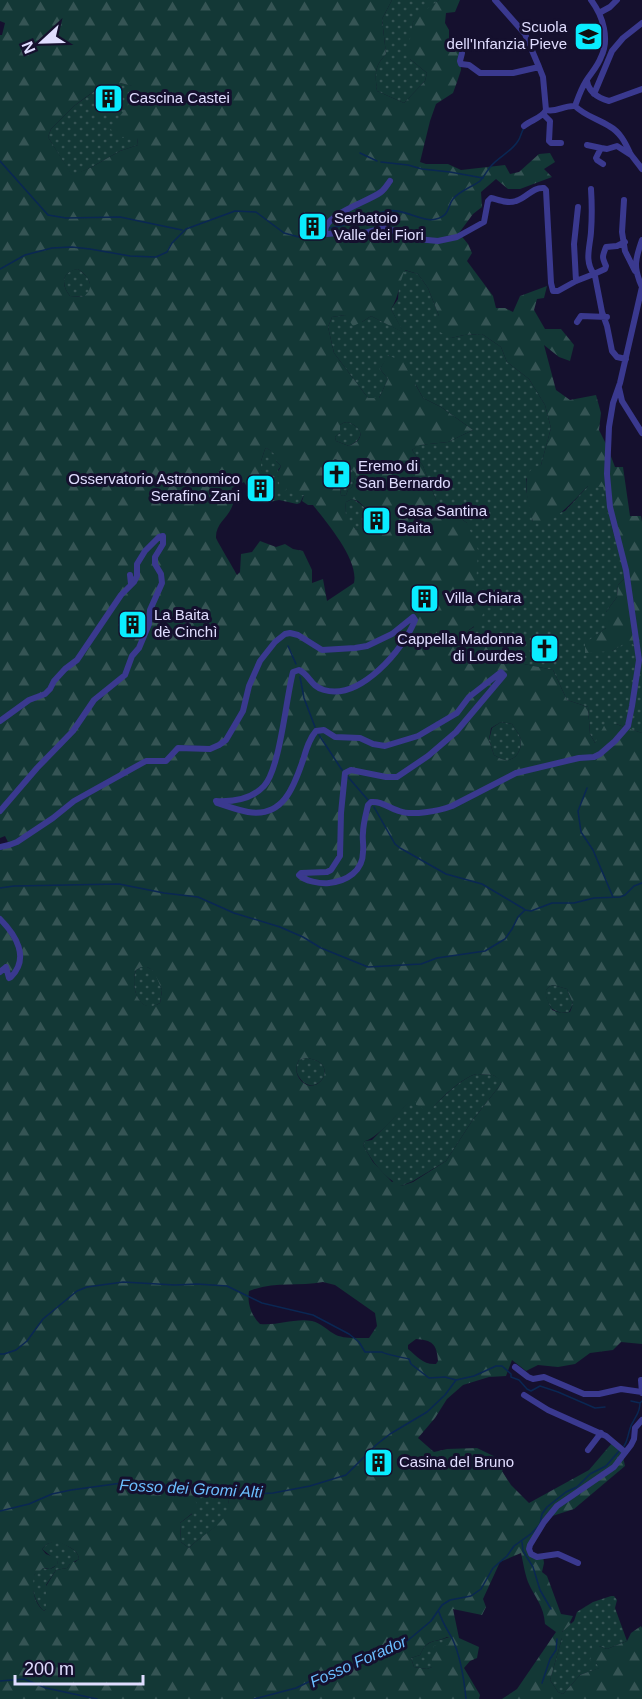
<svg xmlns="http://www.w3.org/2000/svg" width="642" height="1699" font-family="Arial,sans-serif">
<style>
.grass{fill:url(#grass-dots)}
.forest{fill:url(#forest-firs);fill-rule:evenodd}
.lines{fill:none;stroke-linecap:round;stroke-linejoin:round}
.stream{stroke:#0a2753;stroke-width:1.5}
.minor{stroke:#3a398f;stroke-width:6}
.labels{text-anchor:middle;stroke-width:6;stroke-linejoin:round;paint-order:stroke}
.poi-label{font-size:15px;fill:#e0ddff;stroke:#15102e;text-anchor:start}
.water-label{font-size:16px;font-style:italic;fill:#6bbeff;stroke:#15102e}
</style>
<defs>
<pattern id="grass-dots" width="8" height="8" patternUnits="userSpaceOnUse" patternTransform="scale(1.5)"><rect width="8" height="8" fill="#133836"/><path d="M2 2h.1M6 6h.1" fill="none" stroke="#355454" stroke-width="1.8" stroke-linecap="round"/></pattern>
<pattern id="forest-firs" width="22" height="20" patternUnits="userSpaceOnUse" patternTransform="scale(1.5)"><rect width="22" height="20" fill="#133836"/><path d="M5 1l3.5 6h-7zM16 11l3.5 6h-7z" fill="#355454"/></pattern>
</defs>
<rect width="100%" height="100%" fill="#15102e"/>
<path class="grass" d="M392,0H439L413,22L410,59L427,73L425,81L404,103L377,91C375,74 374,67 386,54L382,19Z
M121,83L133,86V98L125,112L116,138H137L138,145L120,151L90,168L72,176L48,137L51,129L74,106L96,90Z
M78,269C89,276 96,288 84,297L70,296C61,285 61,271 78,269Z
M404,270L418,274L428,288L439,316L451,338L464,335L482,334L501,347L507,362L529,379L545,405L551,428L541,465L526,479V489L533,522L565,511L588,486H603L613,532L621,553L625,578L618,585L617,597L606,612V628L586,643L612,651L627,641L635,645L639,654L642,656V733L616,724L595,743L590,734L588,707L567,700L553,670L524,664L501,644L471,641L466,632L474,627L467,523L436,500L423,466L412,450L419,445L448,442L473,430L441,407L423,398L416,385L389,355L380,369L388,379L379,398H368L334,353L328,327L332,317L345,315L362,322L371,316L403,332L391,309L398,299L399,285Z
M347,422C363,427 366,438 349,446L336,441L335,437L340,433V425L343,423Z
M267,448L279,457L276,461L281,466L278,470L280,476C273,479 264,481 259,475L265,476L261,470V461L265,449Z
M335,459C342,461 353,468 356,474L352,487L348,490L346,495L343,496L341,495L340,488L326,471V467Z
M254,478C262,480 273,479 279,481L280,485L304,495L300,503L297,504L279,500L264,503L252,496L248,488Z
M352,499C360,502 364,508 371,513L373,522L370,526L367,522L364,528L356,530C354,527 352,526 350,524C344,519 345,509 346,502Z
M501,722L512,724C514,728 518,732 520,737C523,746 518,759 508,760C503,761 498,757 494,755L489,740L492,728Z
M141,967H147L155,971L162,990L160,1003C138,1017 130,985 136,970Z
M553,985L567,989L573,1004L569,1012L561,1013L552,1009C547,1001 540,989 553,985Z
M306,1058C344,1062 315,1102 299,1077C295,1071 296,1066 299,1060Z
M477,1074L493,1075L500,1079L501,1084L472,1121L446,1161L413,1181L401,1186C384,1178 372,1161 363,1145L365,1141L372,1140L411,1100L416,1101L427,1112C440,1101 461,1077 477,1074Z
M198,1492L227,1495C228,1500 230,1505 229,1510C224,1525 200,1536 189,1548L181,1542L180,1523L192,1514L193,1496Z
M57,1540C65,1546 78,1548 79,1559L70,1564L67,1568L56,1570L46,1585V1609L44,1611C36,1605 28,1583 35,1574C35,1573 42,1569 43,1568C49,1570 55,1569 58,1562L42,1549L47,1544Z
M611,1596H614L617,1600L615,1608L627,1641L607,1649L599,1646L596,1663L600,1668L580,1675L563,1694L558,1692L550,1680L562,1638V1632L574,1621L577,1612L580,1610L593,1602Z
M449,1637V1646L432,1661V1667L427,1669L414,1667L411,1658L420,1655C428,1638 434,1643 449,1637Z"/>
<path class="forest" d="M0,0H392L382,19L386,54C374,67 375,74 377,91L404,103L425,81L427,73L410,59L408,50L413,22L419,15L439,0H460L455,12L446,13L445,23L449,30V48H460L461,70L457,82L453,93L436,104L430,121L420,162L426,164H448L461,170L505,165L510,174L519,172L539,154L550,153L555,162L544,169L552,177L520,189H508L496,179L481,192L482,207L473,214L459,233L468,244L472,253L467,261L493,296L496,308H505L513,312L520,296L547,286L544,298L537,299L534,310L545,329H561L574,345L570,361L559,357L544,345L556,390L570,400L596,395L601,413L599,430L607,446L615,467H623L630,516H641L642,522V656L639,655L635,645L627,642L612,651L585,653V643L606,628V612L617,597L618,585L625,578L621,553L613,532L603,487L588,486C573,501 561,516 542,525L533,522C530,509 520,479 532,469C534,467 538,466 541,465L551,428L545,405L529,379L507,362L501,347L482,334L464,335L451,338L438,331L439,316L428,288L418,274L405,270C398,285 400,295 391,309L404,333L371,316L362,322L353,326L345,315L332,317L328,327L334,353L368,398H379L388,379L380,369L388,355L403,362L423,398L441,407L473,430L448,442L420,445L412,450L423,466L436,500L467,523L478,550L476,587L472,595L485,608L480,622L466,632L470,641L501,644L524,664L553,670L567,700L588,707L590,734L595,743L605,724H616L642,733V1344L621,1342L613,1350L590,1353L575,1364L558,1367L538,1365L526,1371L512,1360L506,1376L489,1377L463,1385L447,1399L435,1418L418,1438L434,1452L447,1449L477,1448L508,1463L502,1471L511,1485L529,1503L589,1470L612,1443L622,1452L625,1466L574,1509L543,1519L528,1554L543,1556L544,1563L542,1572L547,1576L561,1614L573,1616L570,1622L571,1624L562,1632V1638L550,1680L558,1692L563,1694L580,1675L599,1668L596,1663L590,1660L593,1652L592,1645L599,1646L607,1649L627,1641L631,1633L641,1626L642,1628V1699H502L517,1689L556,1632L545,1624C544,1606 535,1598 528,1582C525,1574 523,1562 521,1553L500,1562L483,1599L486,1607L482,1615L453,1609L459,1638L479,1647L477,1658L470,1661L464,1668L480,1695L479,1699H0V846L7,844L8,842L5,836L0,838V35H2L5,23L0,21ZM121,83L132,86L133,98L110,130L116,138H137L138,145L120,151L90,168L72,175L48,137L51,129L74,106L86,97L96,90ZM78,269C89,276 96,288 83,297L70,296C61,285 61,272 78,269ZM347,422C363,427 366,439 349,446L336,441L335,437L340,433V425L343,423ZM267,448L278,457L276,461L281,466L277,474L279,476C272,479 265,480 259,475L266,476L261,470V461L265,449ZM335,459C341,461 353,469 356,474L352,487L348,490L346,495L343,496L341,495L340,488L326,471V467ZM254,478C262,480 273,479 279,482L280,489L285,491L287,488L295,495H304L302,501L308,505H313C327,523 359,560 354,583L327,601L323,579L312,583V570L303,551L293,549L285,544L276,547L260,541L252,552L241,554L240,572L237,575C235,571 217,541 216,538C215,520 235,516 234,495L237,493L234,490L231,492L232,488L244,482L248,488ZM352,499L358,501L371,513L373,522L370,526L367,521L364,527L356,530C348,518 344,520 346,502ZM501,722L512,724C514,728 518,732 520,737C523,746 518,759 508,760C503,761 498,757 494,755L489,740L491,728ZM141,967H147L154,971L162,990L160,1003C138,1016 130,985 136,970ZM553,985L567,989L573,1004L570,1012L561,1013L552,1010C548,1001 540,989 553,985ZM306,1058C344,1062 315,1102 299,1078C295,1071 296,1066 299,1060ZM477,1074L493,1075L499,1079L501,1084L472,1121L446,1161L413,1182L401,1186L397,1179L392,1182L373,1162L363,1145L365,1141C378,1138 400,1110 411,1101H416V1105L421,1107L427,1113C439,1101 461,1077 477,1074ZM323,1282L335,1285L375,1313L377,1326L369,1338C359,1338 345,1339 336,1335C328,1331 321,1323 312,1321C294,1318 277,1326 260,1324C251,1315 247,1303 249,1291C273,1281 298,1287 323,1282ZM416,1339C432,1340 437,1344 438,1361L436,1364C423,1365 417,1356 408,1349V1345ZM198,1492L227,1495C228,1500 230,1505 228,1510C223,1525 200,1536 189,1548L181,1542L180,1523L199,1508L193,1496ZM57,1541C65,1546 78,1548 79,1559L75,1562H69L70,1564L67,1568L56,1570L46,1586V1609L44,1611C33,1603 31,1585 35,1574L39,1572L43,1568L50,1569L57,1565L58,1562L56,1558L46,1554L42,1549L47,1544ZM447,1637H449L448,1646L442,1645L434,1646L430,1657L432,1661V1667L427,1669L414,1667L411,1658L420,1655C429,1637 432,1644 447,1637Z"/>
<g class="lines">
<path class="stream" d="M360,153L377,161
M0,161L48,215L66,218L120,217L182,230
M381,162L408,165L422,169L450,172L483,178
M329,228C350,226 366,215 387,211C404,208 423,223 436,219C451,215 447,206 453,199C459,191 472,187 480,181C485,176 487,170 491,166C499,157 512,151 518,141C521,137 521,132 524,128
M0,269L25,255L52,248L72,247L90,249L130,256L156,257L167,252L172,243L186,229L235,211L256,212L284,233L299,237L313,236L322,231
M288,646L296,664
M300,677L304,698L315,727
M319,735L342,770
M348,777L368,800
M587,788L578,811L581,832L593,850L613,897
M374,807L395,844L400,848L446,874L482,884L524,909
M0,888L14,886L119,884L164,893L198,897L234,913L280,927L303,937L321,948L368,967L421,964L437,958L485,951L505,939L512,929L518,917L525,910L531,911L552,903H574L594,898L620,897L625,895L634,886L642,883
M0,1354H4L16,1350L27,1341L43,1319L77,1291L87,1287L123,1282L175,1285L197,1284L227,1286L262,1303L313,1315L349,1334L359,1342L365,1352H382C386,1355 402,1357 409,1359L411,1364L429,1378L445,1377L456,1380L474,1376L496,1366H502L511,1374V1377L519,1380L527,1389L531,1391L540,1386L558,1392L595,1408L605,1407
M631,1401L640,1403L642,1401
M624,1446C629,1439 628,1429 633,1422C637,1414 640,1412 640,1403
M0,1511L29,1504L52,1494L71,1490L122,1483L142,1485H163L252,1494L273,1493L310,1486L346,1475L376,1445L390,1434L427,1412L445,1395L456,1380
M522,1542L523,1551L533,1567L540,1590L551,1609
M439,1612C442,1622 447,1629 452,1638C461,1657 464,1678 466,1699
M0,1681L24,1679L46,1688L97,1699
M542,1683L550,1659L556,1650L557,1639
M254,1699L296,1688L329,1672L364,1661L406,1642L431,1621L442,1605L450,1600L471,1596L481,1589L493,1568L507,1556L514,1546L532,1533L540,1524L542,1514L547,1507L566,1492L577,1487L590,1474L606,1466L620,1450"/>
<path class="minor" d="M495,0L525,34L539,67
M599,13L610,7L617,0
M462,53L460,61L461,64L469,65L480,73H513L539,67L543,77L546,110
M587,81C589,93 598,98 609,101L642,89
M594,94L612,51L623,38L642,23
M575,106C578,98 581,89 586,81C591,73 598,66 601,57C610,39 603,16 591,0
M575,106C585,116 598,119 609,126C620,132 625,142 630,153C633,158 638,163 642,169
M544,115L550,121L549,141L551,143H561
M524,126C531,120 542,118 546,110C556,113 564,105 575,106
M587,145L601,148
M603,164L597,160L596,158L601,148L607,149L617,146L631,155
M390,181C387,185 385,189 381,192C368,202 324,214 325,232L327,234L350,232L361,234L383,228L395,231L406,238L438,241L457,237L484,222L488,201L491,198C499,200 507,204 516,201C527,198 532,187 544,188L546,190L551,283L553,291H558L576,281L594,274L595,276L602,312L607,326L612,351L617,357L626,359
M591,189C592,204 592,218 591,232C590,247 584,261 594,274L605,269L606,266C602,257 602,257 606,247L617,246L625,242
M624,200L622,232L625,251L635,271
M642,240C635,260 633,267 642,287
M576,281L574,244L578,207
M577,322L581,316L607,317
M619,388L622,401L642,433
M342,479L344,478
M130,575L131,584
M0,721L29,700L45,694L50,689L54,681L65,669L77,660L121,595L134,582L137,576V564L145,551L159,537L163,536V544L155,557V564L161,574L162,583L150,610L149,624L139,648L132,656L125,675L94,700L73,731L37,768L0,811
M0,847L9,845L17,842L53,818L74,801L146,761H166L178,748L210,749L219,745L226,740L243,711L249,686L260,661L275,642L285,634L290,633L298,635L322,650L355,648L367,646L392,634L413,617L415,620C404,649 360,701 324,690C310,686 310,675 299,670L293,672C286,698 280,769 264,786C252,799 233,802 216,801L217,803C227,806 237,810 248,812C283,818 294,787 303,760C306,750 309,739 316,731L324,730L335,737L360,738L373,744L385,746L418,736L457,713L469,697L501,672L504,675L456,732L428,756L397,777H386L351,770L345,773L341,813L340,856L331,870L327,872L301,873L299,875C304,881 321,884 329,883C347,881 363,871 363,852C364,845 362,839 363,833C363,824 366,814 368,805L371,802C383,801 388,808 399,811C412,816 439,811 452,806L516,773L579,758L594,757L600,754L615,741L628,726L632,706L639,660L626,570L610,507L607,474L609,427L613,403L620,383L642,287
M0,919C16,935 30,958 11,977L9,978L6,967L0,972
M515,1367L528,1377L533,1379L544,1377L584,1394H599L621,1389L642,1392
M641,1380L642,1393
M524,1395L548,1410L606,1436L625,1452
M588,1450L601,1433
M578,1563L558,1554L537,1557L531,1554L529,1549L530,1545L544,1522L557,1506L614,1467L631,1445L634,1439L635,1428L642,1420"/>
</g>
<defs>
<symbol id="school-square" viewBox="-11 -11 22 22"><rect x="-9" y="-9" width="18" height="18" rx="4" fill="#09ecff" stroke="#15102e"/><path d="M0-5L7-2L0 1L-7-2ZM-4 1L0 2.5L4 1V4Q0 6-4 4Z" fill="#111"/></symbol>
<symbol id="building-square" viewBox="-11 -11 22 22"><rect x="-9" y="-9" width="18" height="18" rx="4" fill="#09ecff" stroke="#15102e"/><path d="M-4-6H4V6H1V3H-1V6H-4ZM-2.5-4.3h1.7v1.8h-1.7ZM.8-4.3h1.7v1.8H.8ZM-2.5-1h1.7V.8h-1.7ZM.8-1h1.7V.8H.8Z" fill="#111"/></symbol>
<symbol id="church-square" viewBox="-11 -11 22 22"><rect x="-9" y="-9" width="18" height="18" rx="4" fill="#09ecff" stroke="#15102e"/><path d="M-1.2-6h2.4v3.5h3.3v2.4h-3.3V6h-2.4V-.1h-3.3v-2.4h3.3Z" fill="#111"/></symbol>
</defs>
<g fill-rule="evenodd">
<use href="#school-square" x="572" y="20" width="33" height="33"/>
<use href="#building-square" x="92" y="82" width="33" height="33"/>
<use href="#building-square" x="296" y="210" width="33" height="33"/>
<use href="#church-square" x="320" y="458" width="33" height="33"/>
<use href="#building-square" x="244" y="472" width="33" height="33"/>
<use href="#building-square" x="360" y="504" width="33" height="33"/>
<use href="#building-square" x="408" y="582" width="33" height="33"/>
<use href="#building-square" x="116" y="608" width="33" height="33"/>
<use href="#church-square" x="528" y="632" width="33" height="33"/>
<use href="#building-square" x="362" y="1446" width="33" height="33"/>
</g>
<g class="labels">
<g class="poi-label">
<text x="567" y="32" text-anchor="end">Scuola<tspan x="567" dy="17">dell'Infanzia Pieve</tspan></text>
<text x="129" y="103">Cascina Castei</text>
<text x="334" y="223">Serbatoio<tspan x="334" dy="17">Valle dei Fiori</tspan></text>
<text x="358" y="471">Eremo di<tspan x="358" dy="17">San Bernardo</tspan></text>
<text x="240" y="484" text-anchor="end">Osservatorio Astronomico<tspan x="240" dy="17">Serafino Zani</tspan></text>
<text x="397" y="516">Casa Santina<tspan x="397" dy="17">Baita</tspan></text>
<text x="445" y="603">Villa Chiara</text>
<text x="154" y="620">La Baita<tspan x="154" dy="17">dè Cinchì</tspan></text>
<text x="523" y="644" text-anchor="end">Cappella Madonna<tspan x="523" dy="17">di Lourdes</tspan></text>
<text x="399" y="1467">Casina del Bruno</text>
</g>
<g class="water-label">
<text transform="translate(191 1488) rotate(3)" y="6">Fosso dei Gromi Alti</text>
<text transform="translate(358 1661) rotate(-24)" y="6">Fosso Forador</text>
</g>
</g>
<g transform="translate(42 42) rotate(248)" stroke="#15102e" stroke-width="4.5" paint-order="stroke">
<path d="M0-4.5L10 22L0 15L-10 22Z" fill="#e0ddff"/>
<text y="-9" font-size="16" font-weight="bold" text-anchor="middle" fill="#e0ddff">N</text>
</g>
<path d="M15 1675v9h128v-9" fill="none" stroke="#e0ddff" stroke-width="3"/>
<text x="24" y="1675" font-size="18" fill="#e0ddff" stroke="#15102e" stroke-width="4.5" paint-order="stroke">200 m</text>
</svg>
